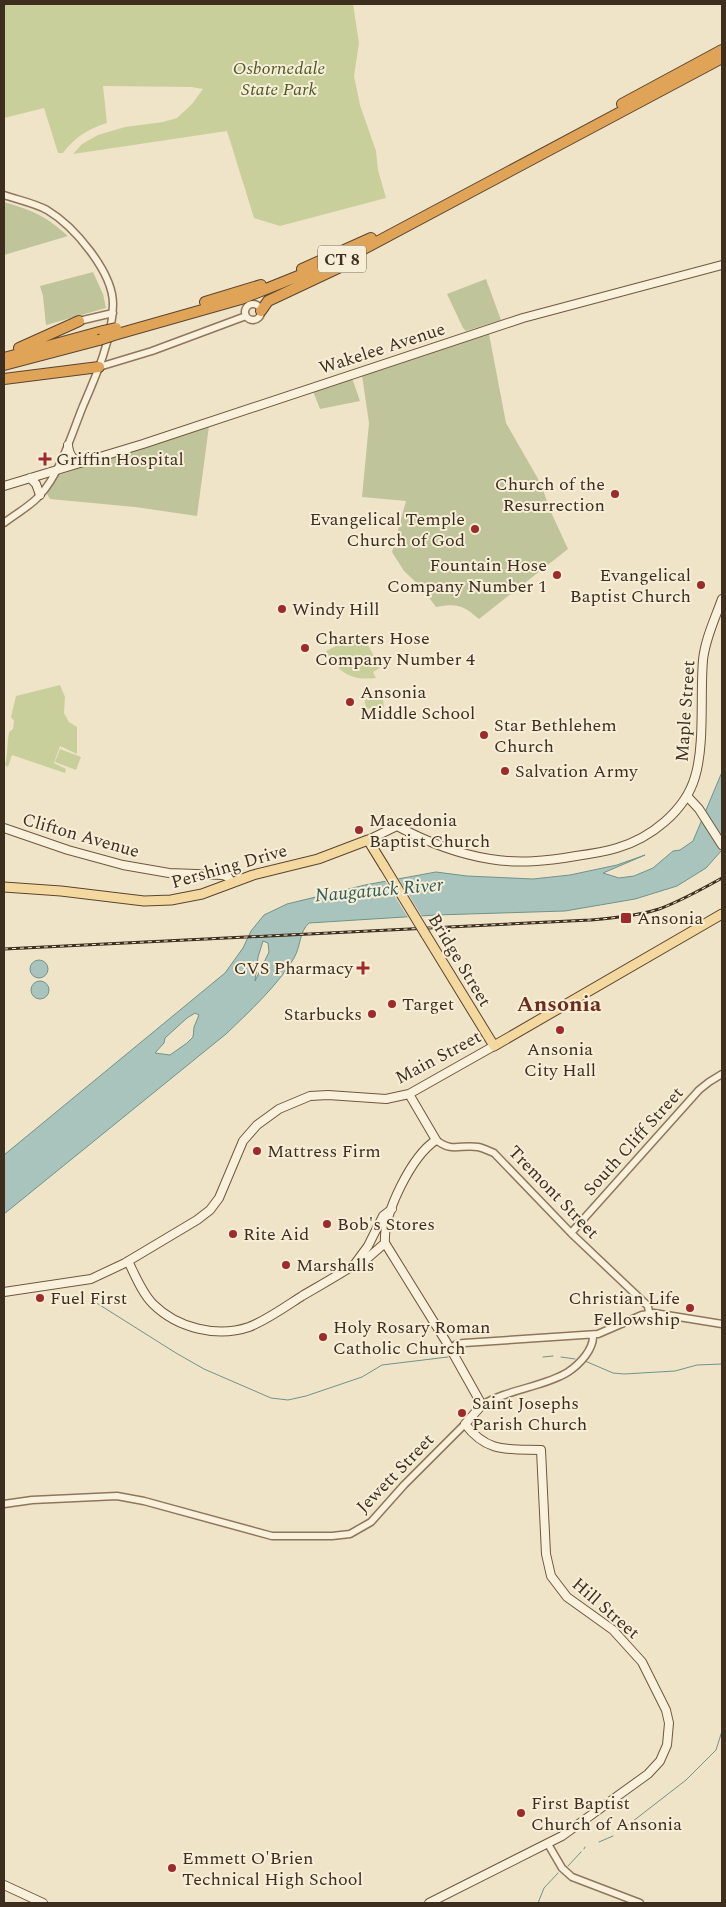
<svg xmlns="http://www.w3.org/2000/svg" width="726" height="1907" font-family="Spectral,serif">
<style>
.green{fill:#c9cf9b}
.cemetery{fill:#bfc49a}
.water{fill:#a9c4bc;stroke:#6f938a;fill-rule:evenodd}
.pier{fill:#f0e4c8}
.lines{fill:none;stroke-linecap:round;stroke-linejoin:round}
.stream{stroke:#6f938a;stroke-width:1}
.tertiary-casing{stroke:#8d765c;stroke-width:9}
.secondary-casing{stroke:#6f573f;stroke-width:10}
.primary-casing{stroke:#5b4430;stroke-width:11}
.motorway-casing{stroke:#5b4430;stroke-width:12}
.tertiary{stroke:#faf1dc;stroke-width:6}
.secondary{stroke:#faf1dc;stroke-width:8}
.primary{stroke:#f3d9a0;stroke-width:9}
.motorway{stroke:#e0a458;stroke-width:10}
.rail-casing{stroke:#3d2e20;stroke-width:3}
.rail{stroke:#f7eed8;stroke-width:1;stroke-dasharray:4;stroke-linecap:butt}
.primary-bridge-casing{stroke:#5b4430;stroke-width:11;stroke-linecap:butt}
.motorway-bridge-casing{stroke:#5b4430;stroke-width:12;stroke-linecap:butt}
.primary-bridge{stroke:#f3d9a0;stroke-width:9}
.motorway-bridge{stroke:#e0a458;stroke-width:10}
.poi-dot{fill:#9e2a2b;stroke:#f7eed8;stroke-width:2}
.labels{text-anchor:middle;stroke-width:4;stroke-linejoin:round;paint-order:stroke}
.shield{fill:#f7eed8;stroke:#756857;stroke-width:1}
.shield-label{font-size:16px;font-weight:bold;fill:#3d2e20}
.park-label{font-size:18px;font-style:italic;fill:#4d5a26;stroke:#f7eed8}
.street-label{font-size:18px;fill:#3d2e20;stroke:#f7eed8}
.poi-label{font-size:18px;fill:#3d2e20;stroke:#f7eed8;text-anchor:start}
.water-label{font-size:19px;font-style:italic;fill:#2f5d5a;stroke:#f7eed8}
.district-label{font-size:22px;font-weight:bold;fill:#6b2e1e;stroke:#f7eed8}
</style>
<rect width="100%" height="100%" fill="#f0e4c8"/>
<path class="green" d="M4,4H353L359,43L354,76L360,105L376,151L378,170L386,198L280,226L254,218L227,131L73,154L82,144L98,135L125,127L163,122L177,118L192,104L203,89L191,87L103,86L107,123C88,129 75,137 63,153H58L44,108L4,118Z
M358,635L364,637L380,668L373,672L376,678C351,681 339,673 326,651Z
M60,685L65,697L64,713L69,722L77,727V754L60,746L54,763L66,769L65,773L12,755L8,767L5,765C8,754 7,743 9,732L13,729L14,721L11,717L16,696Z
M382,692L384,707L366,709L364,695Z
M60,749L81,757L76,770L55,762Z"/>
<path class="cemetery" d="M4,202C32,210 46,216 68,236L4,255Z
M93,272L103,294L106,308L46,325L43,296L40,286Z
M486,279L501,320L466,331L463,328L447,294Z
M489,334L506,423L541,484L550,510L568,549L479,619C463,605 457,603 436,607L421,587L404,571L392,552L406,501L362,497L369,423L362,375Z
M352,378L360,401L320,409L313,391Z
M209,426L197,516L135,507L50,499L47,494L56,476Z"/>
<path class="water" d="M722,772V850L706,868L677,886L635,899L565,911L436,915L309,923C299,932 301,946 294,958C279,984 248,1013 226,1034L4,1214V1155L225,973L243,948L251,931L264,915L287,904L365,885L436,872L467,876L533,879L570,875L617,865L645,855L603,873L619,878L634,876L653,868L673,851L680,850L693,841ZM263,941L268,943L269,952L255,981L258,957ZM195,1013L199,1015L194,1027L193,1037L187,1043L170,1055L155,1053L164,1043L165,1038L187,1018Z
M30 969a9 9 0 1 1 18 0a9 9 0 1 1-18 0Z
M31 990a9 9 0 1 1 18 0a9 9 0 1 1-18 0Z"/>
<path class="pier" d="M397,876L423,918L409,919L384,879Z"/>
<g class="lines">
<path class="stream" d="M95,1302L176,1353L204,1369L271,1398L288,1400L306,1396L362,1377L382,1365L448,1357
M543,1357L553,1356
M561,1357L575,1359
M585,1361L613,1373L624,1374L675,1371L697,1365L722,1364
M628,1825L686,1780L716,1750L722,1731
M599,1842L613,1836
M584,1849L585,1847
M568,1866L581,1852
M538,1903L544,1888L558,1873"/>
<defs>
<path id="tertiary" d="M4,195C18,200 34,203 47,210C74,226 113,272 113,304C113,337 96,376 83,406C72,433 60,474 40,495C31,506 15,514 4,523
M245 312a8 8 0 1 1 16 0a8 8 0 1 1-16 0Z
M79,321L113,313
M99,367L152,351L246,316
M436,1140C453,1153 460,1144 478,1147C483,1148 489,1151 494,1153L571,1233L648,1306L649,1313
M571,1233L699,1090L709,1082L722,1074
M450,1348L457,1344L464,1343L598,1334L642,1315L654,1313L722,1324
M482,1405C508,1389 544,1387 568,1372C580,1364 594,1349 593,1335
M4,1504L32,1500L117,1496L144,1501L272,1536H332L350,1534L371,1522L404,1485L465,1424
M548,1844L562,1868L572,1877L640,1903"/>
<path id="secondary" d="M68,445C69,454 72,461 83,462
M30,478L36,484L40,495
M4,486L143,444L523,318L722,265
M687,796L699,809L722,845
M4,828L68,850L123,865L169,873L223,875L228,877L232,883
M368,840L397,826C425,841 458,854 490,859C519,864 547,861 576,856C590,854 604,852 617,848C651,838 685,811 695,777C705,744 700,695 703,660C705,639 715,619 722,599
M409,1094L436,1140C412,1156 383,1213 385,1243L450,1348L482,1405L465,1424C487,1453 507,1449 541,1450L546,1554L551,1576L567,1597L613,1630L642,1662L666,1710L669,1723L667,1745L660,1761L648,1774L562,1836L429,1903
M128,1261C135,1275 142,1293 153,1304C177,1328 217,1338 249,1327C267,1320 285,1307 302,1296C319,1286 337,1276 354,1265L362,1263L385,1243
M354,1265L368,1246L383,1216L392,1209
M4,1292L91,1279L125,1263L197,1220L210,1210L219,1198L243,1141L257,1125L279,1109L310,1096L328,1095L386,1099L409,1094L494,1046
M4,1885L43,1903"/>
<path id="primary" d="M4,887L61,891L144,901L171,900L202,894L253,875L318,859L368,840L384,866
M426,935L494,1046L722,914"/>
<path id="motorway" d="M622,104L722,50
M302,269L371,238
M205,302L261,285
M261,311L268,301L353,261
M114,335L241,299L358,252L722,58
M19,348L79,321
M4,358L103,331
M4,365L99,340
M4,379L99,367"/>
</defs>
<use href="#tertiary" class="tertiary-casing"/>
<use href="#secondary" class="secondary-casing"/>
<use href="#primary" class="primary-casing"/>
<use href="#motorway" class="motorway-casing"/>
<use href="#tertiary" class="tertiary"/>
<use href="#secondary" class="secondary"/>
<use href="#primary" class="primary"/>
<use href="#motorway" class="motorway"/>
<defs>
<path id="rail" d="M4,949L590,920C613,918 637,916 659,909C681,901 702,889 722,878"/>
</defs>
<use href="#rail" class="rail-casing"/>
<use href="#rail" class="rail"/>
<defs>
<path id="primary-bridge" d="M384,866L426,935"/>
<path id="motorway-bridge" d="M103,331L116,328
M99,340L114,335"/>
</defs>
<use href="#primary-bridge" class="primary-bridge-casing"/>
<use href="#motorway-bridge" class="motorway-bridge-casing"/>
<use href="#primary-bridge" class="primary-bridge"/>
<use href="#motorway-bridge" class="motorway-bridge"/>
</g>
<g class="poi-dot">
<path d="M42.5 451.5h5v5h5v5h-5v5h-5v-5h-5v-5h5z"/>
<circle cx="615" cy="494" r="5"/>
<circle cx="475" cy="529" r="5"/>
<circle cx="557" cy="575" r="5"/>
<circle cx="701" cy="585" r="5"/>
<circle cx="282" cy="609" r="5"/>
<circle cx="305" cy="648" r="5"/>
<circle cx="350" cy="702" r="5"/>
<circle cx="484" cy="735" r="5"/>
<circle cx="505" cy="771" r="5"/>
<circle cx="359" cy="830" r="5"/>
<rect x="620" y="912" width="12" height="12" rx="2.5"/>
<path d="M360.5 960.5h5v5h5v5h-5v5h-5v-5h-5v-5h5z"/>
<circle cx="392" cy="1004" r="5"/>
<circle cx="372" cy="1014" r="5"/>
<circle cx="560" cy="1030" r="5"/>
<circle cx="257" cy="1151" r="5"/>
<circle cx="327" cy="1224" r="5"/>
<circle cx="233" cy="1234" r="5"/>
<circle cx="286" cy="1265" r="5"/>
<circle cx="40" cy="1298" r="5"/>
<circle cx="690" cy="1308" r="5"/>
<circle cx="323" cy="1337" r="5"/>
<circle cx="462" cy="1413" r="5"/>
<circle cx="521" cy="1813" r="5"/>
<circle cx="172" cy="1868" r="5"/>
</g>
<g class="labels">
<rect class="shield" x="318" y="245.5" width="48" height="27" rx="4"/>
<g class="shield-label">
<text x="342" y="265">CT 8</text>
</g>
<g class="park-label">
<text x="279" y="74">Osbornedale<tspan x="279" dy="21">State Park</tspan></text>
</g>
<g class="street-label">
<text transform="translate(382 348) rotate(-18)" y="6">Wakelee Avenue</text>
<text transform="translate(685 711) rotate(-86)" y="6">Maple Street</text>
<text transform="translate(81 835) rotate(16)" y="6">Clifton Avenue</text>
<text transform="translate(229 866) rotate(-16)" y="6">Pershing Drive</text>
<text transform="translate(460 960) rotate(59)" y="6">Bridge Street</text>
<text transform="translate(438 1057) rotate(-28)" y="6">Main Street</text>
<text transform="translate(633 1141) rotate(-48)" y="6">South Cliff Street</text>
<text transform="translate(554 1192) rotate(46)" y="6">Tremont Street</text>
<text transform="translate(395 1473) rotate(-46)" y="6">Jewett Street</text>
<text transform="translate(606 1608) rotate(41)" y="6">Hill Street</text>
</g>
<g class="poi-label">
<text x="56" y="465">Griffin Hospital</text>
<text x="605" y="490" text-anchor="end">Church of the<tspan x="605" dy="21">Resurrection</tspan></text>
<text x="465" y="525" text-anchor="end">Evangelical Temple<tspan x="465" dy="21">Church of God</tspan></text>
<text x="547" y="571" text-anchor="end">Fountain Hose<tspan x="547" dy="21">Company Number 1</tspan></text>
<text x="691" y="581" text-anchor="end">Evangelical<tspan x="691" dy="21">Baptist Church</tspan></text>
<text x="292" y="615">Windy Hill</text>
<text x="315" y="644">Charters Hose<tspan x="315" dy="21">Company Number 4</tspan></text>
<text x="360" y="698">Ansonia<tspan x="360" dy="21">Middle School</tspan></text>
<text x="494" y="731">Star Bethlehem<tspan x="494" dy="21">Church</tspan></text>
<text x="515" y="777">Salvation Army</text>
<text x="369" y="826">Macedonia<tspan x="369" dy="21">Baptist Church</tspan></text>
<text x="637" y="924">Ansonia</text>
<text x="353" y="974" text-anchor="end">CVS Pharmacy</text>
<text x="402" y="1010">Target</text>
<text x="362" y="1020" text-anchor="end">Starbucks</text>
<text x="560" y="1055" text-anchor="middle">Ansonia<tspan x="560" dy="21">City Hall</tspan></text>
<text x="267" y="1157">Mattress Firm</text>
<text x="337" y="1230">Bob's Stores</text>
<text x="243" y="1240">Rite Aid</text>
<text x="296" y="1271">Marshalls</text>
<text x="50" y="1304">Fuel First</text>
<text x="680" y="1304" text-anchor="end">Christian Life<tspan x="680" dy="21">Fellowship</tspan></text>
<text x="333" y="1333">Holy Rosary Roman<tspan x="333" dy="21">Catholic Church</tspan></text>
<text x="472" y="1409">Saint Josephs<tspan x="472" dy="21">Parish Church</tspan></text>
<text x="531" y="1809">First Baptist<tspan x="531" dy="21">Church of Ansonia</tspan></text>
<text x="182" y="1864">Emmett O'Brien<tspan x="182" dy="21">Technical High School</tspan></text>
</g>
<g class="water-label">
<text transform="translate(379 889) rotate(-5)" y="7">Naugatuck River</text>
</g>
<g class="district-label">
<text x="559" y="1011">Ansonia</text>
</g>
</g>
<rect width="726" height="1907" fill="none" stroke="#3d2e20" stroke-width="10"/>
</svg>
